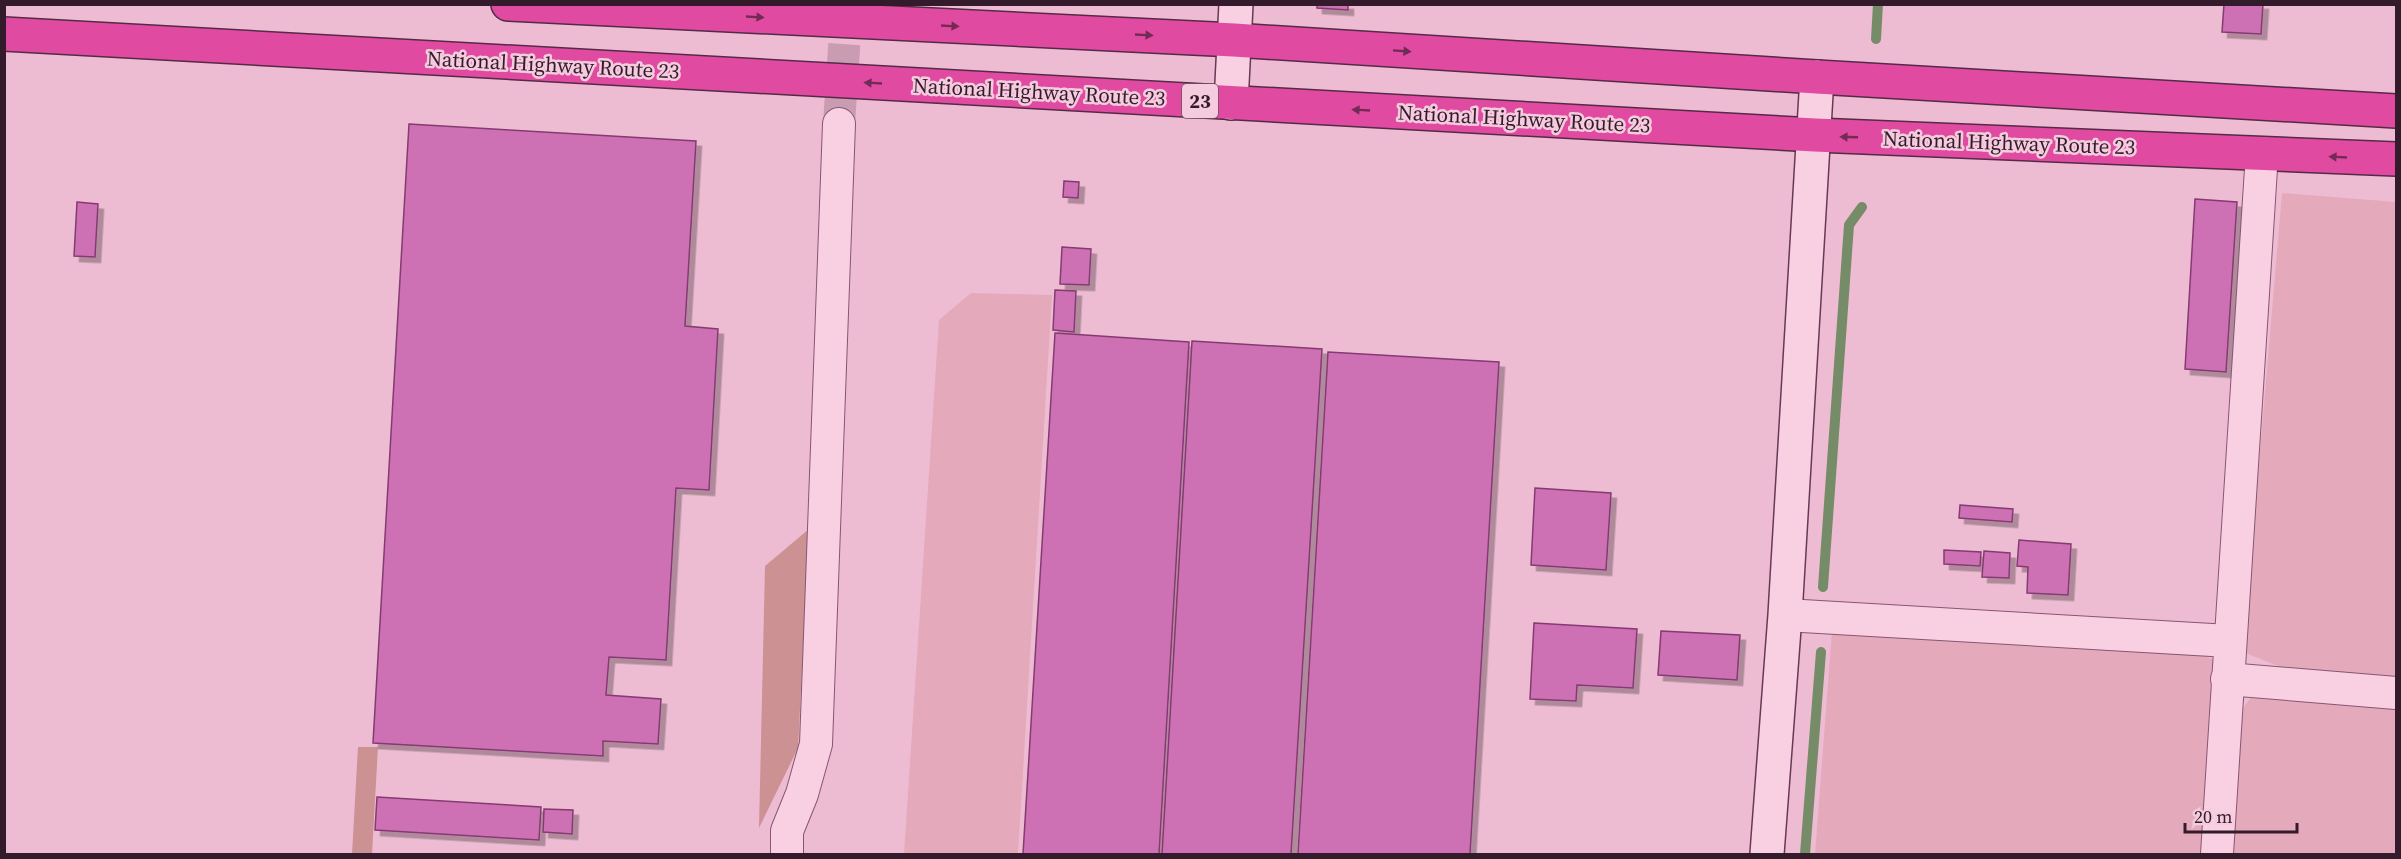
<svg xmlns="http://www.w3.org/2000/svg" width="2401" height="859" font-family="'Source Serif 4',serif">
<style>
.farmland{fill:#e4aabb}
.green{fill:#cc9192}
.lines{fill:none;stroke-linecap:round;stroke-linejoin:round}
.stream{stroke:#768c68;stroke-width:10}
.building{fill:#cd71b4;stroke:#853b72;stroke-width:1.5;filter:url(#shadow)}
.street-tunnel{stroke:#c99cb1;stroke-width:32;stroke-dasharray:32 16;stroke-linecap:butt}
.street-casing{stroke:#865673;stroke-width:34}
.secondary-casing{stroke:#673956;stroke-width:36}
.highway-casing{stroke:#532b46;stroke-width:36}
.street{stroke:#f9cfe2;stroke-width:32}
.secondary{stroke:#f9cfe2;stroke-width:33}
.highway{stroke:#e14aa1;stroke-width:33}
.oneway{fill:#712b55}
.labels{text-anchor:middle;stroke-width:5;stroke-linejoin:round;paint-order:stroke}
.shield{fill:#f5ccde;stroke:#6e5061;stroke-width:1.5}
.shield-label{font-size:20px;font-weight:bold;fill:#341b2c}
.street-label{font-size:21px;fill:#341b2c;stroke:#f5ccde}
</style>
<defs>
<filter id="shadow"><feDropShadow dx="5.5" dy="5.5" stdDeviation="0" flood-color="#0004"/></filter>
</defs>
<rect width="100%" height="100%" fill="#eebcd2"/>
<path class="farmland" d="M2282,193L2396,202V682L2293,672L2243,652Z
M971,293L1052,295L1018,854H904L939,320Z
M1832,631L2185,651L2217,660L2205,854H1815Z
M2253,695L2396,708V854H2232L2240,712Z"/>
<path class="green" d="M809,529L798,748L759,828L765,566Z
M358,747H378L372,854H352Z"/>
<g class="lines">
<path class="stream" d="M1876,39L1878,4
M1823,587L1849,225L1862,207
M1805,854L1821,652"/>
</g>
<path class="building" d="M1317,4H1348V10L1317,8Z
M2224,4H2263L2261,34L2222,32Z
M409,124L696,141L685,326L718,329L709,490L676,488L666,660L609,657L606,695L661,699L658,744L603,741V756L373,743Z
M1064,181L1079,182L1078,198L1063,197Z
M2195,199L2237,202L2226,372L2185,369Z
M77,202L98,204L95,257L74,256Z
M1062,247L1091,249L1089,285L1060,284Z
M1055,290L1076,291L1074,332L1053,330Z
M1055,333L1189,342L1159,854H1023Z
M1192,341L1322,349L1291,854H1162Z
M1328,352L1499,362L1470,854H1298Z
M1535,488L1611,493L1606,570L1531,565Z
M1960,505L2013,509L2012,522L1959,518Z
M2019,540L2071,544L2068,595L2027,593L2028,567L2017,566Z
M1944,550L1981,552L1980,566L1944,564Z
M1984,551L2010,553L2009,578L1982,577Z
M1534,623L1637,629L1633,688L1577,685L1576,701L1530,699Z
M1661,631L1740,635L1737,680L1658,675Z
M377,797L541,807L539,840L375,830Z
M544,809L573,810L572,834L543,832Z"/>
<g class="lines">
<path class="street-tunnel" d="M839,124L847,4"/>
<defs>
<path id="street" d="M1785,615L2229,641
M2227,679L2396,693
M787,854V831L802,794L816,744L839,124
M2217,854L2262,153"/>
<path id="secondary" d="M1231,103L1236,4
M1767,854L1785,615L1817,77"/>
<path id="highway" d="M508,4L1234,40L1817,77L2396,111
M4,34L1815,135L2396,159"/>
</defs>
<use href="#street" class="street-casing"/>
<use href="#secondary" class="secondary-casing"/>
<use href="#highway" class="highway-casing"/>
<use href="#street" class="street"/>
<use href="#secondary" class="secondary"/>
<use href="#highway" class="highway"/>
</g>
<defs><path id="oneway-solid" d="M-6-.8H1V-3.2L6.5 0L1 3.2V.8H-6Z" transform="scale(1.5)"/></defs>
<g class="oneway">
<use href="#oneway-solid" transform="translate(755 17) rotate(3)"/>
<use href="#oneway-solid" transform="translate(950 26) rotate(3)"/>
<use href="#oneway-solid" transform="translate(1144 35) rotate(3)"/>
<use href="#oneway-solid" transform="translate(1402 51) rotate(4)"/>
<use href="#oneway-solid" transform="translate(873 83) rotate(-177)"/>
<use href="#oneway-solid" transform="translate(1361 110) rotate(-177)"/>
<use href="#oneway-solid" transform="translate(1849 137) rotate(-178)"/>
<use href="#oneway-solid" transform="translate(2338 157) rotate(-177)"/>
</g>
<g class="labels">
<rect class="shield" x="1182" y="84" width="36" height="34" rx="4.5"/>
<g class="shield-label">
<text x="1200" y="108">23</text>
</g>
<g class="street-label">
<text transform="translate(553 65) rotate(3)" y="7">National Highway Route 23</text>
<text transform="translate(1039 92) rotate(3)" y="7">National Highway Route 23</text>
<text transform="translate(1524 119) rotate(3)" y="7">National Highway Route 23</text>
<text transform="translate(2009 143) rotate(2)" y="7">National Highway Route 23</text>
</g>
</g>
<rect width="2401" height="859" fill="none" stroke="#341b2c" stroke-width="12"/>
<path d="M2185 823v9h112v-9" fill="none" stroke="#341b2c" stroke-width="3"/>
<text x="2194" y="823" font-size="18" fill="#341b2c" stroke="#f5ccde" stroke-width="4.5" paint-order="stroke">20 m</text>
</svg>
